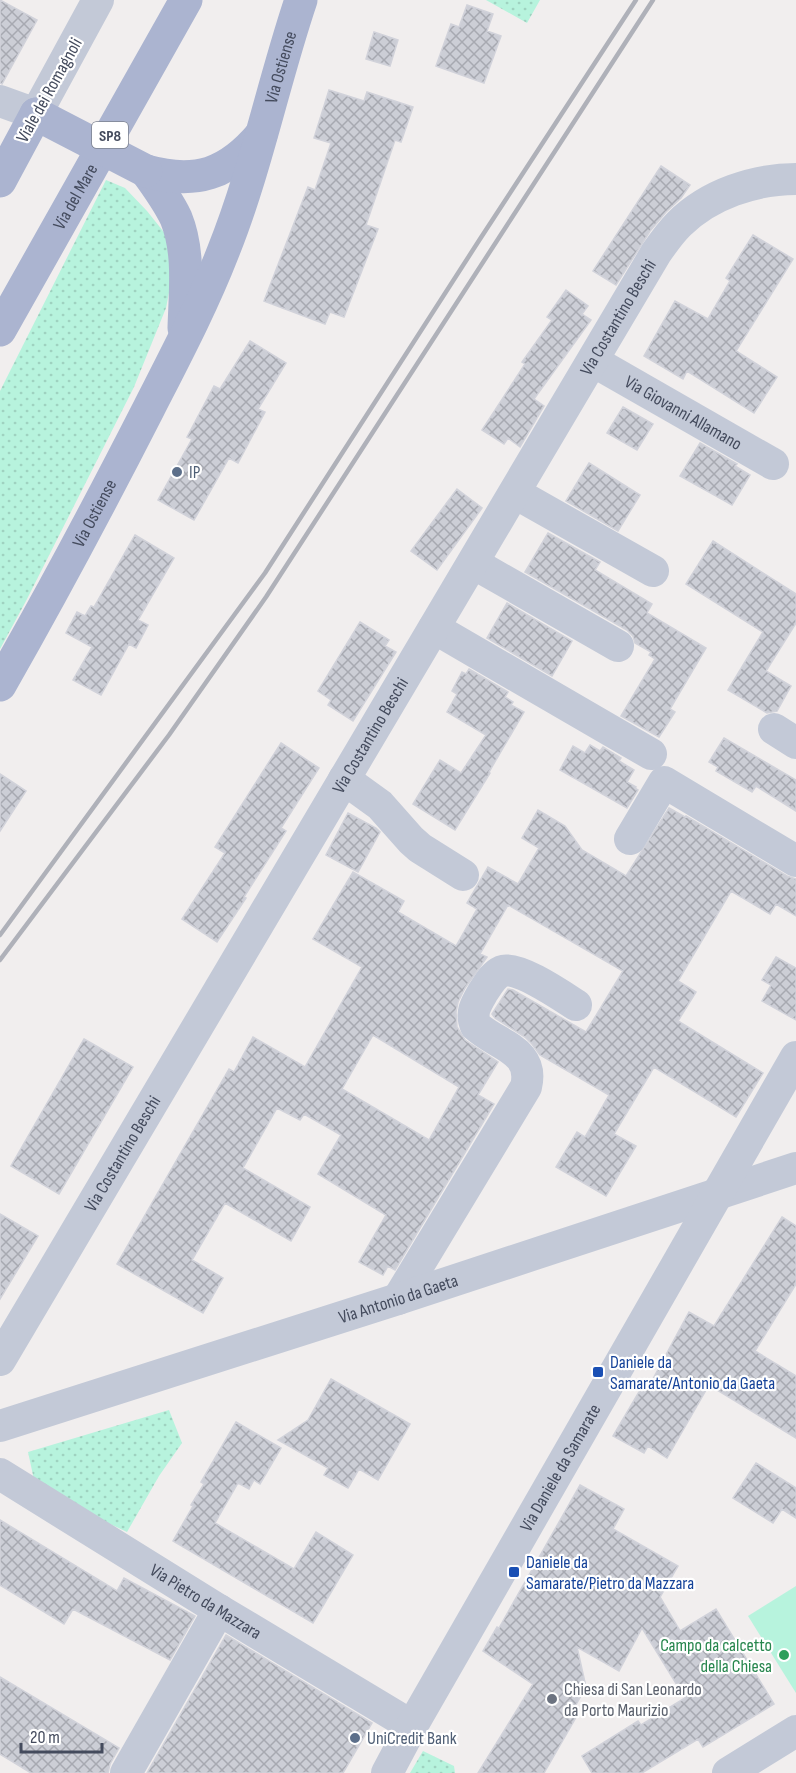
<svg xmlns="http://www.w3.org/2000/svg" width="796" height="1773" font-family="'Sofia Sans Condensed',sans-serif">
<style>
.green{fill:url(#green-dots)}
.pitch{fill:#b7f3dd}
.building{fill:url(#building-cross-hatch);stroke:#d1d2da;stroke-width:1.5;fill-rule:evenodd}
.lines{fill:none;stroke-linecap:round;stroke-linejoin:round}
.minor{stroke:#c3c9d7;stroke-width:32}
.major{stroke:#abb4d0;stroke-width:33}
.rail{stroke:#afb1b9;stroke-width:4.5}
.major-bridge{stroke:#abb4d0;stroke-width:33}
.service-dot{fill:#5c6f8a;stroke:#fff;stroke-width:2}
.transit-dot{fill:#1a4fb4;stroke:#fff;stroke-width:2}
.leisure-dot{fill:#2e9e5b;stroke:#fff;stroke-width:2}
.worship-dot{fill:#6b7280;stroke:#fff;stroke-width:2}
.labels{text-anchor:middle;stroke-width:4.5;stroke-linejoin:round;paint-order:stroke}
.shield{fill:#fff;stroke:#7c818e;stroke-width:1.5}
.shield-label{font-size:16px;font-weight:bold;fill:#444b5d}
.street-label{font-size:18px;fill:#444b5d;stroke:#fff}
.service-label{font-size:18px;fill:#4e5e75;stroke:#fff;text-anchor:start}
.transit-label{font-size:18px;fill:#164399;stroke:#fff;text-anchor:start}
.leisure-label{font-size:18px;fill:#27864d;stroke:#fff;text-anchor:end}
.worship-label{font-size:18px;fill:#5b616d;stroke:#fff;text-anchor:start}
</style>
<defs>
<pattern id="green-dots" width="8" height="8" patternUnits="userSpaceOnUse" patternTransform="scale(1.5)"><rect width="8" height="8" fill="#b7f3dd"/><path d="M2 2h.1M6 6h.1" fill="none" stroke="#9fd2c0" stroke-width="1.8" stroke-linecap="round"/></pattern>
<pattern id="building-cross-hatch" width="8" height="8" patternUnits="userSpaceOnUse" patternTransform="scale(1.5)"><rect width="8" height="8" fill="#ccced6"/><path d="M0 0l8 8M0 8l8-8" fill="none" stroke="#a7a9b1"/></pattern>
</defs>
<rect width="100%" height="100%" fill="#f1eeee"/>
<path class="green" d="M486,0H540L527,23Z
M106,180L125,188L147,211L167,236L173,272L166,308L134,387L26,601L0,649V391Z
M169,1410L182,1443L159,1476L127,1532L36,1489L28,1452Z
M423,1751L454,1766L455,1773H410Z"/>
<path class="pitch" d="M796,1586V1693L748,1616Z"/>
<path class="building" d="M0,0L37,20L2,84L0,83Z
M467,5L493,14L487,31L501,36L484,83L436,66L451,24L459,27Z
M374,32L398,40L390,66L366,59Z
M329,90L364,101L367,92L413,107L401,142L395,140L366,225L378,229L344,317L330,312L325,324L264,301L308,187L315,190L331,143L314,138Z
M661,166L690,185L681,198L666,212L650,231L616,285L593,271Z
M753,235L793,259L736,351L777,377L754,413L687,371L683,379L644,356L675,301L708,319L730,281L726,278Z
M566,290L588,306L582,314L591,320L534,399L544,406L520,447L508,438L504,444L482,430L525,364L522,362L552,320L547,317Z
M250,341L286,363L258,409L265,412L238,463L229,458L194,520L158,500L192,439L187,437L214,386L220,389Z
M623,407L653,424L637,450L607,433Z
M700,443L737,464L735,466L750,475L732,505L680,476Z
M589,463L640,495L618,531L566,501Z
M457,489L482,508L437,570L411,551Z
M548,533L600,562L595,570L652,604L647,613L706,648L670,709L675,712L659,737L621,716L655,659L649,655L651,652L635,643L633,636L627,630L525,572Z
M135,535L174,558L138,620L148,625L136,648L129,644L101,695L73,680L92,647L66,633L77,612L85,616L91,606L94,607Z
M713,541L796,594V623L766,671L791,686L777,711L767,713L728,690L763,632L686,584Z
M507,603L572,641L552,676L487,638Z
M360,622L389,640L385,646L396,652L353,721L328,705L331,700L318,691Z
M469,669L508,692L505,697L513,702L511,705L524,712L489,772L490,773L455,830L413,804L440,760L461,773L486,735L447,712L457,694L452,691L462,672L466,674Z
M724,738L796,780V811L756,786L752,792L716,771L718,767L709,762Z
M281,743L319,768L281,828L286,831L244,897L246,898L217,942L182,919L225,853L215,847Z
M590,745L600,751L603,747L621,758L619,761L634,770L627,782L636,787L635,788L638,790L627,808L560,770L573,746L585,753Z
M0,774L26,791L0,831Z
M669,808L685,817L686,816L787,876L796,879V916L776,904L770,914L731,891L678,981L696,992L678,1021L763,1073L736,1117L654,1067L614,1134L636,1146L606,1196L556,1167L577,1132L585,1137L609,1095L540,1055L532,1044L525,1037L495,1018L492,1014L508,989L513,990L586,1032L623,971L508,905L480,954L487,957L465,988L458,1002L456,1012L457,1027L465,1040L498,1062L478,1095L494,1104L395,1270L388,1266L383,1275L359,1262L386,1215L318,1174L341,1135L304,1114L300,1120L277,1108L243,1168L310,1207L291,1241L225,1203L192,1260L223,1278L203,1313L117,1264L229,1069L234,1072L253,1037L305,1067L362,967L313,939L353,872L404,901L398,912L456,946L477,909L467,903L488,867L518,884L539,848L522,838L538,810L565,826L582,850L626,876ZM373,1035L459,1087L429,1140L342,1089Z
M348,813L376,828L380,832L358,872L326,855Z
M776,957L796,968V1020L762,1001L771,985L762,980Z
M84,1039L133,1067L59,1194L11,1166Z
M0,1214L38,1236L0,1299Z
M782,1217L796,1226V1284L755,1351L796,1376V1438L709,1385L667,1458L648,1446L644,1453L613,1436L643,1385L648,1388L689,1312L714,1326Z
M331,1379L410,1424L378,1480L359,1469L348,1488L324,1475L328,1468L278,1440L308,1420Z
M236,1422L281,1448L260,1484L254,1480L249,1489L238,1483L215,1523L294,1569L316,1532L353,1555L313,1623L173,1541L193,1506L191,1505L204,1484L201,1482Z
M756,1463L796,1488V1518L782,1509L773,1523L733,1498Z
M580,1485L624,1509L613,1529L678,1566L660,1597L680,1631L716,1609L774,1704L703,1747L698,1739L642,1773H592L582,1756L638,1721L641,1725L685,1698L642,1628L619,1671L577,1647L586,1687L573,1710L578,1714L544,1773H478L533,1684L483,1651L497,1627L499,1628Z
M0,1520L117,1591L124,1578L195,1616L170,1660L73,1609L64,1624L0,1585Z
M226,1635L372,1723L343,1773H147Z
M0,1677L119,1748L110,1764L108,1773H31L0,1754Z"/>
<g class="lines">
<g class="minor">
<path d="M0,101L36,114L98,0"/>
<path id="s1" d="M593,361L773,464"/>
<path d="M515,493L653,571"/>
<path d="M473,563L618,646"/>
<path d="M434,628L651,754"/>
<path d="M774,729L796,743"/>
<path d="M344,779L380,805L411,840L420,848L463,875"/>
<path d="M630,839L664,782L796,861"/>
<path d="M398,1299L526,1087C535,1050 498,1046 476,1026C470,1013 476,1004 483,992C488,985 493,975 502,971C517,965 562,996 576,1005"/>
<path id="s2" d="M0,1360L656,253C663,243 670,233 679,224C709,194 755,179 796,179"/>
<path id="s3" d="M0,1426L398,1299L796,1168"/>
<path id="s4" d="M0,1474L219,1610L412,1726"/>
<path d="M126,1773L219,1610"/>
<path id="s5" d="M387,1773L412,1726L796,1057"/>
<path d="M728,1773L796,1731"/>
</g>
<g class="major">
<path d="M146,171C157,186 168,201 176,218C190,252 185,292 184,328"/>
<path d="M146,171C196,185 228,174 261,135"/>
<path d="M0,181L36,114"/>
<path id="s6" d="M0,330L186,0"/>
<path id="s7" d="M0,685C52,594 101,502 149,408C175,357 202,306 223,252C256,170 273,83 301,0"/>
</g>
<path class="rail" d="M0,935L265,573L480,239L636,0
M0,960L169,735L266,597L653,0"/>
<path class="major-bridge" d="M36,114L146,171"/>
</g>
<g class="service-dot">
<circle cx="177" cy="472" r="6"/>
<circle cx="355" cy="1738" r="6"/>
</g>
<g class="transit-dot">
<rect x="592" y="1366" width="12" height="12" rx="3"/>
<rect x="508" y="1566" width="12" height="12" rx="3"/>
</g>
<circle class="leisure-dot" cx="784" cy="1655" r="6"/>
<circle class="worship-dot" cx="552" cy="1699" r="6"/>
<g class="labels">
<rect class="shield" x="92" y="122" width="36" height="26" rx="4.5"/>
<g class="shield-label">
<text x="110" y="141">SP8</text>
</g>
<g class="street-label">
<text dy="6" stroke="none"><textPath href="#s7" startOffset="681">Via Ostiense</textPath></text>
<text transform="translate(49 90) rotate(-61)" y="6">Viale dei Romagnoli</text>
<text dy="6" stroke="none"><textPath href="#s6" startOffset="153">Via del Mare</textPath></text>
<text dy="6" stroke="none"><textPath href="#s2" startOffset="1212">Via Costantino Beschi</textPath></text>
<text dy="6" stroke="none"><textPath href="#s1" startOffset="104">Via Giovanni Allamano</textPath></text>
<text dy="6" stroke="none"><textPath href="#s7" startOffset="196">Via Ostiense</textPath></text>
<text dy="6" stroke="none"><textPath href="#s2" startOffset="726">Via Costantino Beschi</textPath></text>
<text dy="6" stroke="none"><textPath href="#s2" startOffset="240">Via Costantino Beschi</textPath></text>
<text dy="6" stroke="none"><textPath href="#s3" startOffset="418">Via Antonio da Gaeta</textPath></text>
<text dy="6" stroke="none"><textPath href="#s5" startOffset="351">Via Daniele da Samarate</textPath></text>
<text dy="6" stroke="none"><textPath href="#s4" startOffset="242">Via Pietro da Mazzara</textPath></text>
</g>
<g class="service-label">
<text x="189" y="478">IP</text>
<text x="367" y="1744">UniCredit Bank</text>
</g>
<g class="transit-label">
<text x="610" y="1368">Daniele da<tspan x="610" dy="21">Samarate/Antonio da Gaeta</tspan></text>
<text x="526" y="1568">Daniele da<tspan x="526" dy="21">Samarate/Pietro da Mazzara</tspan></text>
</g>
<g class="leisure-label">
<text x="772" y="1651">Campo da calcetto<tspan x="772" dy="21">della Chiesa</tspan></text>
</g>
<g class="worship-label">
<text x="564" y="1695">Chiesa di San Leonardo<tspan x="564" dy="21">da Porto Maurizio</tspan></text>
</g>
</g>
<path d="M21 1743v9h81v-9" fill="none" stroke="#444b5d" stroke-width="3"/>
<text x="30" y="1743" font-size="18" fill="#444b5d" stroke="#ffffff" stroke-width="4.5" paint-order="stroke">20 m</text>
</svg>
